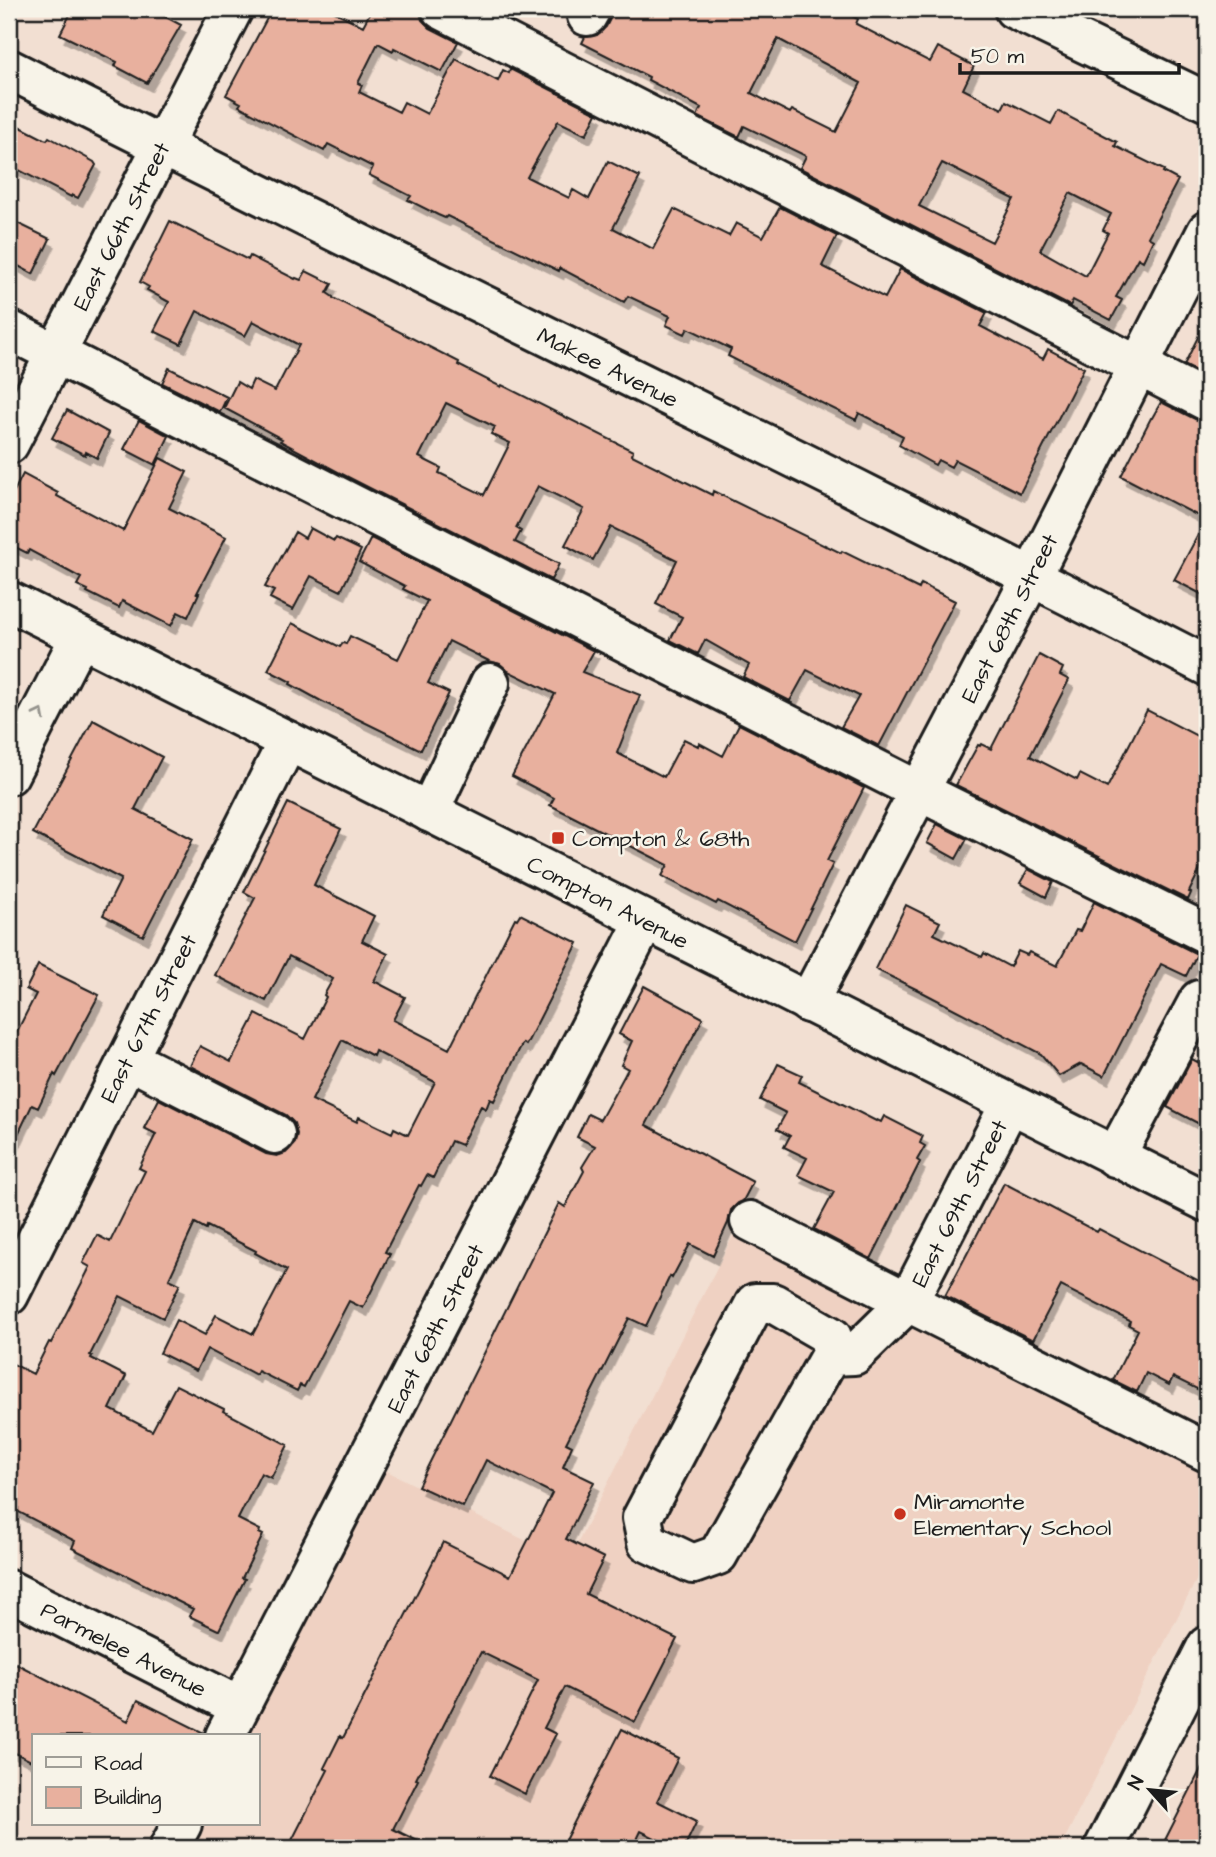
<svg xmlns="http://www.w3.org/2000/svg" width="1216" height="1857" font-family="'Architects Daughter',sans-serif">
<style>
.built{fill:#efd1c2}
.building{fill:#e8b09e;stroke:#1c1c1c;stroke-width:2;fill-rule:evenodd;filter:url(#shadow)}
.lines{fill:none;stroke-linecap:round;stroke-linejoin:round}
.minor-casing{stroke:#1c1c1c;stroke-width:44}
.major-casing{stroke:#1c1c1c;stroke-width:44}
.minor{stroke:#f7f3e8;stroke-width:38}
.major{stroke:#f7f3e8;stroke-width:38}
.oneway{stroke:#94928c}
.poi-dot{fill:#c8321e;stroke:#f7f3e8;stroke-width:2.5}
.labels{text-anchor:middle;stroke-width:5;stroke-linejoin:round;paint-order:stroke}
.street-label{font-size:23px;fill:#1c1c1c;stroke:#f7f3e8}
.poi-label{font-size:23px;fill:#1c1c1c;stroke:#f7f3e8;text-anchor:start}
</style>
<defs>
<filter id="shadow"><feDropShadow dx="4.5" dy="8" stdDeviation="0" flood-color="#0004"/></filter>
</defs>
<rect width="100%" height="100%" fill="#f2dfd2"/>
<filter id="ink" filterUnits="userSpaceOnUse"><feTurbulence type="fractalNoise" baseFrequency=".0143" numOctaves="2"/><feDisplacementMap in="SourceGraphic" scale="14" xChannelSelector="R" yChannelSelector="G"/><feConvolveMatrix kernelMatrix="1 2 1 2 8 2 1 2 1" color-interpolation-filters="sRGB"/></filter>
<g filter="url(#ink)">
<path class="built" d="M737,1228L1207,1467V1559L1060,1848H190L202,1824H257V1736H247L383,1469L568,1562Z"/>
<path class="building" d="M73,9H151L181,25L147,83L115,66L117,62L60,34Z
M272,9H329L363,26L372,9H419L422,20L430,28L458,42L442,72L394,48L393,51L378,43L358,83L362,85L359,92L399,112L404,102L427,114L456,59L498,81L503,70L509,73L510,69L597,113L586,135L558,121L527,177L569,198L573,190L589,199L608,161L640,177L613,228L653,249L674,209L729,236L736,223L763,237L780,207L837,236L822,266L885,298L900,269L987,313L980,326L1043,359L1048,349L1084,368L1020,493L955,460L951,467L938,460L935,465L899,445L903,436L859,413L856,420L773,379L728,356L731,349L688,328L685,334L666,325L670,316L628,296L624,302L560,268L559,271L447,216L445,218L438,215L408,200L411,196L369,175L373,167L328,144L324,151L239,106L241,103L226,95Z
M613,9H838L858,19L856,24L930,62L938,47L974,66L963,89L1002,109L1006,101L1051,124L1058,111L1117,142L1115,146L1164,170L1163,172L1178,180L1148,237L1153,240L1143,261L1138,258L1116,297L1122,300L1111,320L1073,300L1070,306L800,168L806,156L744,126L739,137L697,116L701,108L648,80L649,77L582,43L585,37L597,35L606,27L610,19ZM778,39L861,83L836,132L792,110L790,113L751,93ZM942,163L1014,199L992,242L919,206ZM1070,193L1111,214L1103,230L1108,233L1086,276L1040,250Z
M9,121L44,139L47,140L49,137L94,162L96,165L78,198L72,195L71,197L9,165Z
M9,219L50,239L33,274L9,261Z
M170,221L248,260L250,256L295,279L296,278L301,280L306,271L332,284L327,293L333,297V298L459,362L458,365L501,387L502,385L633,451L632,455L712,495L713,491L825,546V545L841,553L842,551L919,589L921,584L955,601L879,746L841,727L859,696L807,670L790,701L743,677L749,665L705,640L698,654L670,640L682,617L656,604L677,560L611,527L593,560L565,545L584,509L538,486L516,528L521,531L515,542L559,564L551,580L340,473L280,441L282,439L224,408L237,382L249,389L253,380L275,391L299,345L253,321L245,336L197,311L181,344L154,331L169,302L147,290L149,287L140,282ZM446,403L495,427L491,434L510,443L484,495L439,473L441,468L419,457Z
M1207,319V377L1184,365Z
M169,368L227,397L220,412L162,383Z
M1161,402L1197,420L1207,423V597L1174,580L1206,520L1121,476L1151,418H1152Z
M67,410L109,433L97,458L86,452L85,455L52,438Z
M139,420L169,436L155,465L124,449Z
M160,458L187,472L169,508L226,537L197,593H199L188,617L178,612L171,626L122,601L119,608L87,592L88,590L77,585L81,578L29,550L27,553L9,544V501L23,474L58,493L57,496L123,531Z
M310,528L334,541L336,538L361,550L341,591L311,576L293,610L270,598L274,591L265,587L295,532L305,538Z
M371,538L594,651L582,672L640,695L617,753L664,777L684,739L698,746L699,743L723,756L739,724L864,788L827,861L833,864L795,941L718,901L716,904L662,876L668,865L550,805L554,798L512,776L555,694L508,671L500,664L489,661L449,641L428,683L449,693L421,750L321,701L290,684L291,682L268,670L292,623L340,647L343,643L346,644L350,636L398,659L427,601L403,589L405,586L359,562Z
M1039,655L1063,668L1060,675L1069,680L1030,756L1077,780L1080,774L1107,788L1147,710L1207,741V855L1189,892L1191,893L1188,900L956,785L978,745L980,746L981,744L991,749Z
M93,720L162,757L135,809L193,839L143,936L103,915L121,879L33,833Z
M288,803L341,829L314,885L374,916L362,941L388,954L374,981L405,997L393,1020L449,1049L515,918L517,919L520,914L578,943L526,1045L523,1043L519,1050L494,1101L490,1099L486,1109L481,1106L461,1145L451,1141L433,1178L427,1175L421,1186L419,1185L385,1252L390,1254L363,1308L349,1301L304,1387L300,1385L297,1391L258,1371L256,1375L207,1349L196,1371L160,1353L176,1320L205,1335L216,1315L253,1334L287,1270L255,1253L256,1251L207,1226L206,1229L195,1223L169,1279L180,1284L163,1318L120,1296L90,1355L92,1356L91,1358L126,1376L110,1409L152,1431L176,1385L224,1409L223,1411L288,1445L271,1478L261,1473L238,1519L260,1530L259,1533L263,1535L242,1578L245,1579L219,1630H218L189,1616L193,1609L72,1548L75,1541L9,1507V1362L33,1374L49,1342L51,1343L90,1267L83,1263L97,1235L110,1242L145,1171L139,1168L156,1134L144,1128L159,1099L266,1154L277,1156L286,1153L295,1143L297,1134L294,1123L286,1115L190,1066L200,1046L231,1062L256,1014L305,1039L326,997L324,995L333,979L289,956L266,1001L215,975L255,898L244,892ZM342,1040L373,1056L375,1051L435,1082L408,1135L394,1128L392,1133L359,1117L357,1122L312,1100Z
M937,824L967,839L956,859L927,843Z
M1028,869L1053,882L1046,897L1020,883Z
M1094,902L1197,954L1186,976L1161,964L1104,1076L1081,1064L1059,1076L1041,1054L922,992L875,969L906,905L940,922L934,934L982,957L984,953L1010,967L1018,951L1027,955L1029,952L1057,966L1076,930L1080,931Z
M38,965L99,995L56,1076L54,1074L38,1108L32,1105L9,1153V1047L36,994L26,989Z
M644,986L703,1018L646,1125L753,1182L743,1201L738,1203L731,1210L728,1223L713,1256L690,1244L672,1278L670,1276L646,1326L629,1318L566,1443L572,1446L563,1467L594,1482L566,1539L604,1558L586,1594L677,1639L635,1722L565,1687L544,1728L556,1734L525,1794L490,1776L538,1680L481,1652L416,1779L418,1780L393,1829L432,1848H288L328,1770L324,1768L340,1736L343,1738L443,1542L510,1576L552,1493L486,1460L463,1507L418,1486L559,1203L565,1207L584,1171L582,1167L595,1146L577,1137L588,1114L600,1120L628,1069L621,1065L632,1041L619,1034Z
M1192,1059L1207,1067V1128L1167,1107Z
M778,1064L802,1075L799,1082L876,1121L877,1120L881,1122L884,1116L923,1136L920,1143L925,1146L917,1160L920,1162L871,1259L814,1229L834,1192L798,1175L807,1158L784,1147L790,1136L777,1129L786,1113L760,1100Z
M1004,1183L1097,1232L1099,1229L1207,1285V1394L1173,1377L1169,1385L1146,1373L1137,1392L1113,1380L1138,1330L1129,1325L1130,1321L1061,1286L1033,1340L945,1296Z
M9,1660L128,1721L138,1700L204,1733L203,1736H33V1762L9,1750V1711L13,1703L9,1701Z
M622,1729L678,1758L657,1801L697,1821L684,1848H675L641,1831L633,1848H561Z
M1207,1757V1848H1161Z"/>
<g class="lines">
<defs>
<path id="minor" d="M441,9L1207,401
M1014,9L1207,102
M587,16L591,9
M9,69C407,270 810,462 1207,666
M9,330L919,791L1207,934
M9,444L233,9
M9,775L80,637
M429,812L490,683
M808,1003L1032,576L1207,231
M128,1059L275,1134
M1115,1157L1199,1000L1207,1004
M750,1221L908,1302L1207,1452
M9,1295L288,741
M755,1303H773L832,1337L830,1356L718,1555L693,1564L647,1542L642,1518Z
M830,1356L854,1355L908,1302L1010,1104
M9,1590L240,1707
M225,1736L645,921
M169,1848L182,1824
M1104,1848L1207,1646"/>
<path id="major" d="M9,601L1207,1202"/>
</defs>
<use href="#minor" class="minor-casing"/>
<use href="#major" class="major-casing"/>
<use href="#minor" class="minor"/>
<use href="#major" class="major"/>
</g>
<defs><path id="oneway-chevron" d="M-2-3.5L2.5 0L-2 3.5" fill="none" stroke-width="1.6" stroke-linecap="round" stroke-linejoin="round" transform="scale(1.75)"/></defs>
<use class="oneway" href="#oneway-chevron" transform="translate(40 714) rotate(-63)"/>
</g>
<g class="poi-dot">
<rect x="551" y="831" width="14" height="14" rx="3.5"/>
<circle cx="900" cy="1514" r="7"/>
</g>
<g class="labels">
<g class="street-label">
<text transform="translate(121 226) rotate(-63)" y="8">East 66th Street</text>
<text transform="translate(608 367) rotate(26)" y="8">Makee Avenue</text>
<text transform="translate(1009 618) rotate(-63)" y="8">East 68th Street</text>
<text transform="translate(608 902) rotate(27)" y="8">Compton Avenue</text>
<text transform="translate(148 1018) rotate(-63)" y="8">East 67th Street</text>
<text transform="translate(959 1203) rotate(-63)" y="8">East 69th Street</text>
<text transform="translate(435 1328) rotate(-63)" y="8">East 68th Street</text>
<text transform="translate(124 1649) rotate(27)" y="8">Parmelee Avenue</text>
</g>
<g class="poi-label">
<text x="572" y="846">Compton &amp; 68th</text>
<text x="914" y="1509">Miramonte<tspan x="914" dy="26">Elementary School</tspan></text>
</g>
</g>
<rect width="1216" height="1857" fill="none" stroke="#f7f3e8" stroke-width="35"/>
<rect x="18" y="18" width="1181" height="1822" fill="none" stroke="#1c1c1c" stroke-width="2.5" filter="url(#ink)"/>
<rect x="32" y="1734" width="228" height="91" fill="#f7f3e8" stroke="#9f9d96" stroke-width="2"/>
<rect x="46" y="1757" width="35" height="10" fill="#f7f3e8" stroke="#9f9d96" stroke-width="2"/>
<text x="94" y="1770" font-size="21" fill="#1c1c1c">Road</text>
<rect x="46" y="1787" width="35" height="21" fill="#e8b09e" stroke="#9f9d96" stroke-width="2"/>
<text x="94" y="1804" font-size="21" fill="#1c1c1c">Building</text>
<g transform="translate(1150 1790) rotate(297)" stroke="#f7f3e8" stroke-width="5" paint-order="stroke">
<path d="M0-5L12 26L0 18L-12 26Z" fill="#1c1c1c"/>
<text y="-10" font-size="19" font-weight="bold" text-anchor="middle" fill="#1c1c1c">N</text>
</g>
<path d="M960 63v10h219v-10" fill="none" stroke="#1c1c1c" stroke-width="3.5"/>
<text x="971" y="63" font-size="21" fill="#1c1c1c" stroke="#f7f3e8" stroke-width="5" paint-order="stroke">50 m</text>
</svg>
